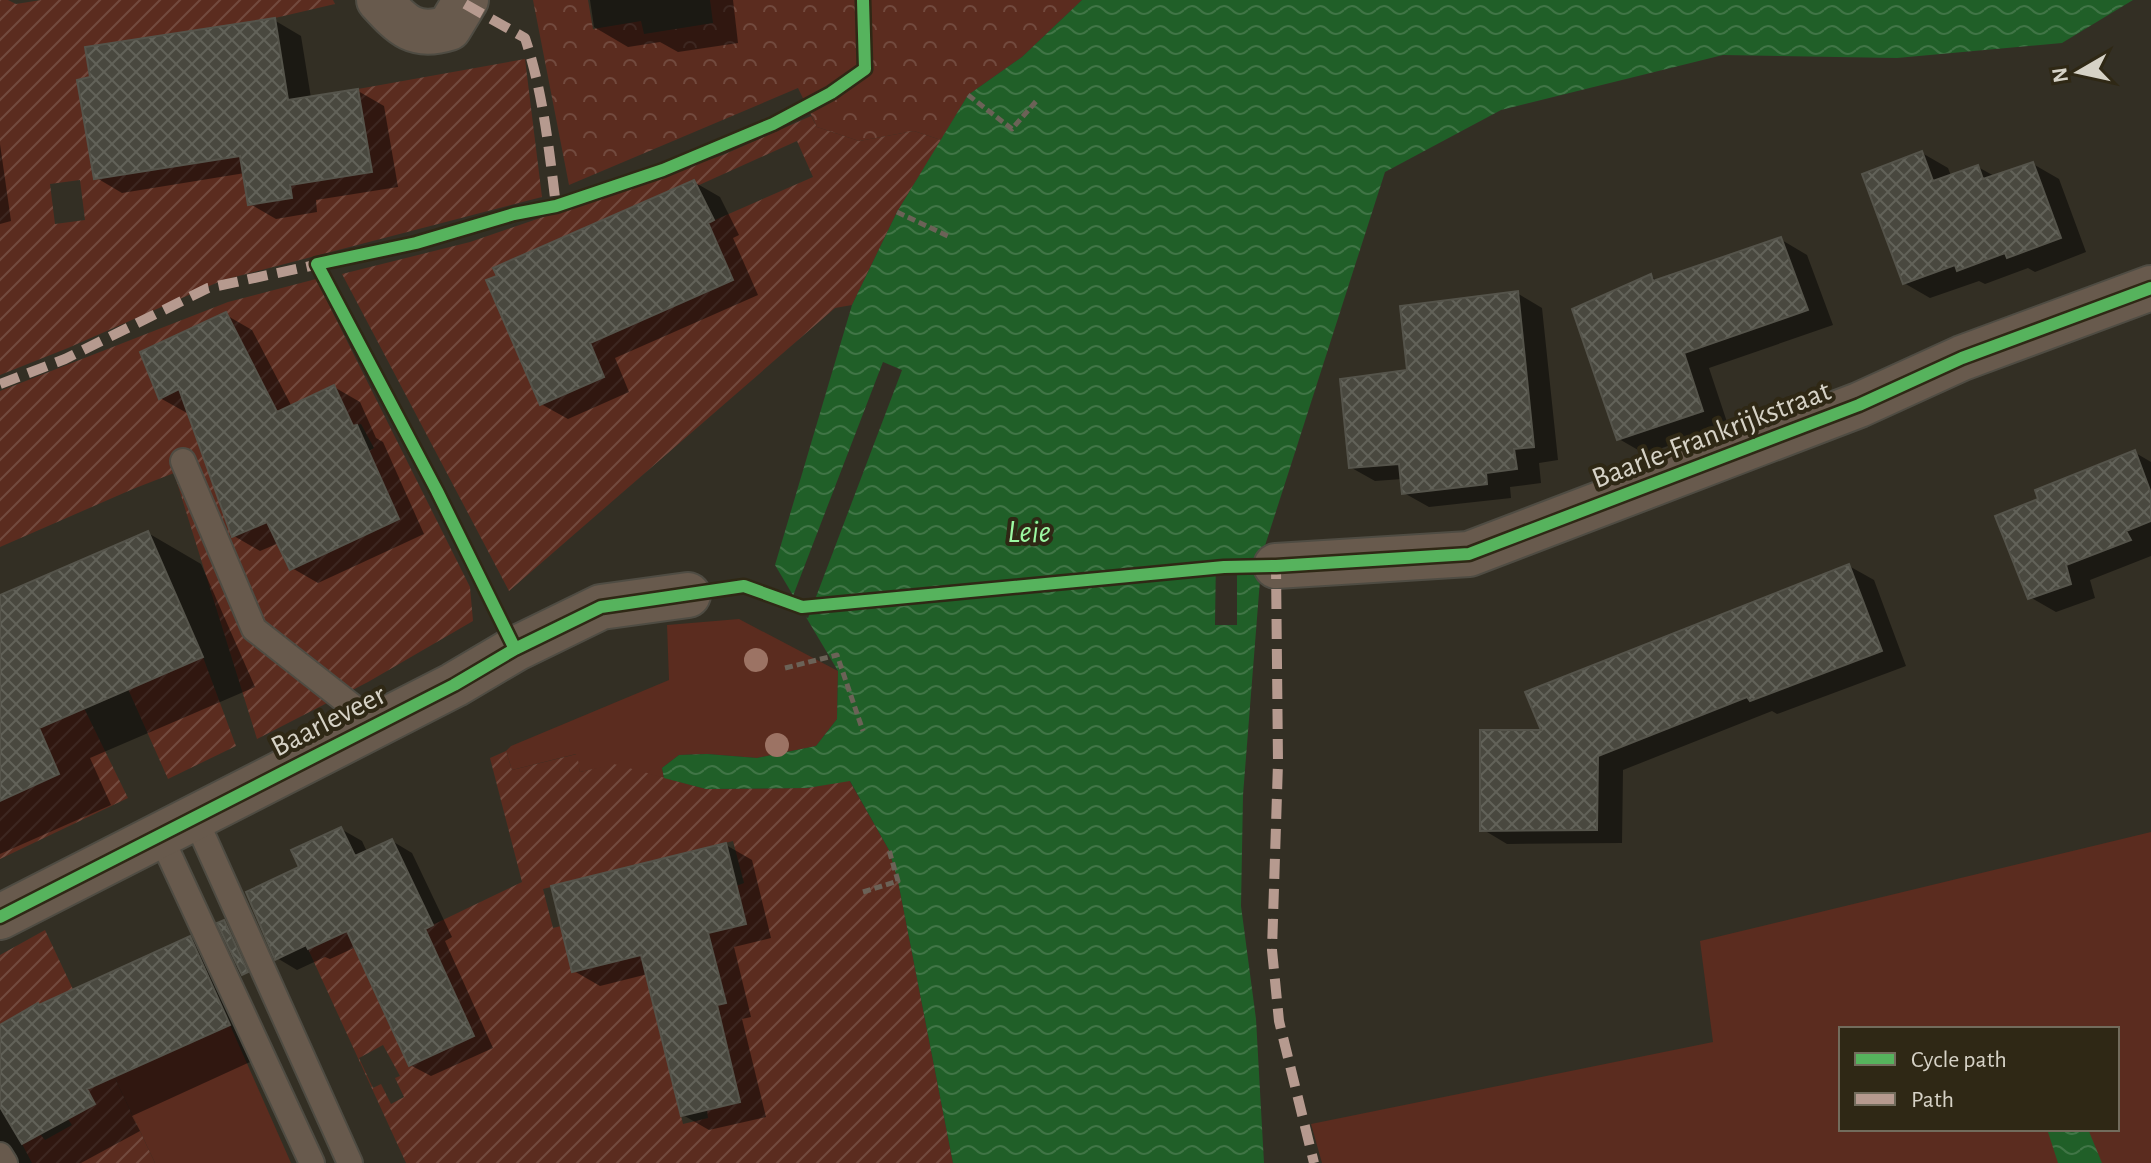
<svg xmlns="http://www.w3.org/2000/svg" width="2151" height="1163" font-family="'Alegreya Sans',sans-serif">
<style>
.grass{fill:#5b2c1f;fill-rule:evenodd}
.forest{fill:url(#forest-crowns)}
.garden{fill:url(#garden-furrows);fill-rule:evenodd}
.water{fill:url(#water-waves)}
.pier{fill:#332f24}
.shadow{fill:#0007}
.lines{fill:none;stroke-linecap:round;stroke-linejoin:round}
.ferry{stroke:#9cf8a2;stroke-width:2;stroke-dasharray:10 8;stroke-linecap:butt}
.building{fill:url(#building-cross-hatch);stroke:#55544b;stroke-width:2}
.lane-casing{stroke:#4f4c43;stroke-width:28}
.street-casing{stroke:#4f4c43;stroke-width:48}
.path{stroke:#6b6257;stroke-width:5;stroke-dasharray:8 4;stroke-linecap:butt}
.lane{stroke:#685a4d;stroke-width:24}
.street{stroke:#685a4d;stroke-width:44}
.quiet{stroke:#b69a8f;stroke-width:10;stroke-dasharray:20 10;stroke-linecap:butt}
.cycleway-casing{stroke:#2f2815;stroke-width:17}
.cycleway{stroke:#56b35d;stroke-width:12}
.tree{fill:#9c7364}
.labels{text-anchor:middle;stroke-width:8;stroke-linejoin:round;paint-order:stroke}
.street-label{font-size:30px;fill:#d6d2c6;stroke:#2f2815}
.water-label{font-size:32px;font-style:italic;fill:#9cf8a2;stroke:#2f2815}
</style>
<defs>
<pattern id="forest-crowns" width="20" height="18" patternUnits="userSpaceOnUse" patternTransform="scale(2)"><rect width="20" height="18" fill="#5b2c1f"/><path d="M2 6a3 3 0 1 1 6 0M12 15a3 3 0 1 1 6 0" fill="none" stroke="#724a3e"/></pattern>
<pattern id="garden-furrows" width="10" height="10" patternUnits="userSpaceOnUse" patternTransform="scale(2)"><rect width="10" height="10" fill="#5b2c1f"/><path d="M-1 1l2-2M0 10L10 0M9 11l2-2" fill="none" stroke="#724a3e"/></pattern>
<pattern id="water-waves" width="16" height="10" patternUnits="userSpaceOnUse" patternTransform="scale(2)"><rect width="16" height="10" fill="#205f28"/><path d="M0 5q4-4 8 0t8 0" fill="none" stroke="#407546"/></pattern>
<pattern id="building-cross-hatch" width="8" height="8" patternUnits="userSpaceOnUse" patternTransform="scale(2)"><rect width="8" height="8" fill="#49483f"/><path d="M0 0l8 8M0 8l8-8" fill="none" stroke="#626259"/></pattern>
</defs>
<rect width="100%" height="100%" fill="#332f24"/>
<path class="grass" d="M739,619L838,671L837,719L816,746L757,758L707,754L679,755L662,768L664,778L614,765L580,772L576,754L512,770L506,751L511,746L669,680L667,625Z
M2151,832V1163H1322L1311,1124L1713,1042L1700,941ZM1841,1029H2117V1129H1841Z
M99,978L139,1066L230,1025L291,1163H155L73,989Z"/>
<path class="forest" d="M533,0H588L593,29L641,21L644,34L713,23L710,0H1082L1022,57L968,95L941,140L914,131L859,141L817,127L798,88L569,185Z"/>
<path class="garden" d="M0,0H8L16,4L41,0H333L335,4L275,18L219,27L248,205L292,198L290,185L372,172L358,89L525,59L542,197L223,280L68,348L0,375ZM85,47L171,166L94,178L77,80L90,77ZM80,180L85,220L55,224L50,184Z
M811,116L817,127L859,141L914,131L941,140L897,212L852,305L835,308L509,591L342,274L470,242L723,155ZM797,141L813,177L708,223L590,343L604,377L540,405L487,280L497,276L493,268L693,180L697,186Z
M316,279L470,587L473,621L368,682L257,739L174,473L133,489L0,547V391L228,302ZM226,313L247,352L226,363L246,428L334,385L353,426L361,424L374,448L369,451L398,519L290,569L267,522L233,537L179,389L159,399L141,352Z
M203,657L236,746L168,779L128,689Z
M84,708L128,798L0,859V801L59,774L39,728Z
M506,751L512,770L577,754L580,772L614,764L706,789L807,788L849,780L889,850L898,881L953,1163H406L308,949L335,937L351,915L362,965L391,1028L473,1035L438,956L395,943L522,882L490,758ZM733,841L744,883L736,886L709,933L726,1002L717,1005L740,1102L707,1110L708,1118L683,1124L639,948L613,962L572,972L561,926L553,928L543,889ZM383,1045L400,1076L395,1078L404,1097L391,1104L381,1084L373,1088L359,1058Z
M45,930L155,1163H32L22,1144L40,1134L45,1140L72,1125L68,1119L95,1104L38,1003L0,1025V955Z"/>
<path class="water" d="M1082,0H2133L2062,43L1897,58L1723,55L1501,110L1385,172L1262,555L1243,795L1241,906L1256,1019L1264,1163H953L898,881L889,850L850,781L807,788L706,789L664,778L662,768L679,755L707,754L757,758L816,746L837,719L838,671L775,565L852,305L897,212L968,95L1022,57Z
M2047,1129H2088L2102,1163H2058Z"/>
<path class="pier" d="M883,362L902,370L808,618L800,615L788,595L793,596Z
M1216,560H1265L1264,573H1237V625H1215Z"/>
<path class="shadow" d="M590,0H733L738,43L678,52L660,42L628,47L594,27Z
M274,20L301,36L311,98L358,91L384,106L398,187L316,200L317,212L276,219L250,204L245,173L122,193L95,177Z
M0,144L11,221L0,224Z
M1922,153L1948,168L1951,176L1978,167L1996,177L2033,164L2059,179L2086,252L2035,272L2028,268L1985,284L1979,281L1930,298L1904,283Z
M694,182L720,197L739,235L733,238L758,295L615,358L629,392L568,419L541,404Z
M1780,239L1807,255L1833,325L1709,368L1728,425L1645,454L1619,439L1651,277L1659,281Z
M1517,293L1542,308L1558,460L1539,463L1541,483L1510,487L1511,498L1429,507L1404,493L1402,479L1375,481L1350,467L1409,372Z
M226,315L252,330L292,407L334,387L360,402L376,438L383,442L424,534L318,583L292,568L279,543L260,551L234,536L189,412L187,413L160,398Z
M2134,452L2151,462V556L2090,580L2095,598L2056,612L2030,597L2041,500Z
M148,533L201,564L255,687L90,758L111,805L0,854V598Z
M1849,566L1874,580L1906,666L1777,714L1772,711L1623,770L1622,843L1507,844L1482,829L1544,732Z
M341,829L362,841L367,852L392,841L412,853L452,937L445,941L493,1048L431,1076L410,1065L356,947L330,959L325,957L297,970L277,958L302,868Z
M726,845L752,860L771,938L734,947L751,1017L742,1019L766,1117L709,1130L683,1115L648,974L600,986L574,971Z
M190,938L236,965L274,1051L132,1116L140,1131L81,1163H0V1027Z"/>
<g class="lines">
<path class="ferry" d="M802,607L1224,567"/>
</g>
<path class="building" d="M275,18L288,100L358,89L372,172L290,185L292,198L248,205L240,156L94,179L77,80L90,77L85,47Z
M1922,151L1933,181L1978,165L1983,179L2033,162L2061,238L2007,258L2005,253L1957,271L1955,265L1903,284L1862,174Z
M694,180L714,220L708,223L733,280L590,343L604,377L540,405L486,280L497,276L493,268Z
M1781,237L1808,310L1684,353L1703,411L1617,440L1572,309L1651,274L1653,281Z
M1518,291L1534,447L1514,449L1517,469L1486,473L1487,484L1402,494L1399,464L1349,468L1340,379L1407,370L1400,306Z
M226,312L277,412L334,385L353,426L357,425L399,519L290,570L267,522L232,537L179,389L159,399L140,352Z
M2135,450L2151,493V521L2126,531L2131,540L2066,565L2071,584L2028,599L1995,516L2038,499L2035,490Z
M148,531L203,657L39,728L59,774L0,801V595Z
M1849,564L1882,651L1750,701L1747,697L1598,756L1597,830L1480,831V730H1541L1525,692Z
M341,827L355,856L392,839L433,925L425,929L474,1036L409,1066L347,931L308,949L306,945L275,960L246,892L299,867L291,850Z
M726,843L746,924L708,933L726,1003L717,1005L740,1102L681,1116L641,955L572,972L551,886Z
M224,920L248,972L242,975L217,923Z
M190,936L230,1025L87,1089L95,1104L22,1144L0,1107V1025L38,1003L39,1005Z"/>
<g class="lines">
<defs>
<path id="lane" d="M183,461L254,629L375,724
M195,818L350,1163
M160,835L312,1163
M0,1155L5,1163"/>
<path id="street" d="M379,0C402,25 414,39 449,28L466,0
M1276,566L1469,554L1859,405L1962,358L2151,288
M0,917L454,685L515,649L601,607L688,595"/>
</defs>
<use href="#lane" class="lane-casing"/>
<use href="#street" class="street-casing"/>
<path class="path" d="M968,95L1012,129L1038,99
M897,212L950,237
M785,668L837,655L863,731
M863,892L898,881L889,850"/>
<use href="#lane" class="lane"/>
<use href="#street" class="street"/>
<path class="quiet" d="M465,4L525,38C543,92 549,149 556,206
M0,384L65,359L208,288L324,263
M1269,566H1276L1278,763L1272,950L1279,1021L1314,1163"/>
<defs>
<path id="cycleway" d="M515,649L437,491L317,264L416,243L514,214L556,206L663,170L773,124L831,93L865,69L863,0
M0,917L454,685L515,649L601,607L744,586L802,607L1224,567L1276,566L1469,554L1859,405L1962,358L2151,288"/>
</defs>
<use href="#cycleway" class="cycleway-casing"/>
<use href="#cycleway" class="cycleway"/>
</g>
<g class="tree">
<circle cx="756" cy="660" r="12"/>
<circle cx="777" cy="745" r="12"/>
</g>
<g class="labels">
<g class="street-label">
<text transform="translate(1711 434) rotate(-21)" y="10">Baarle-Frankrijkstraat</text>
<text transform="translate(328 720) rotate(-27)" y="10">Baarleveer</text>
</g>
<g class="water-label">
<text x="1029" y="542">Leie</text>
</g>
</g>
<rect x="1839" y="1027" width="280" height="104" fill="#2f2815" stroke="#726c5c" stroke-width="2"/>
<rect x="1855" y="1053" width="40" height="12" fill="#56b35d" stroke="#726c5c" stroke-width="2"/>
<text x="1911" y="1067" font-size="24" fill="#d6d2c6">Cycle path</text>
<rect x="1855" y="1093" width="40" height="12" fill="#b69a8f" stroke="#726c5c" stroke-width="2"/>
<text x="1911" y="1107" font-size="24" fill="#d6d2c6">Path</text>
<g transform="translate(2079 72) rotate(261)" stroke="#2f2815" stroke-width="6" paint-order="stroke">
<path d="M0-6L14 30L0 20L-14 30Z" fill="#d6d2c6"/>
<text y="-12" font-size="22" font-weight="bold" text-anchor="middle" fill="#d6d2c6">N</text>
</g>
</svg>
